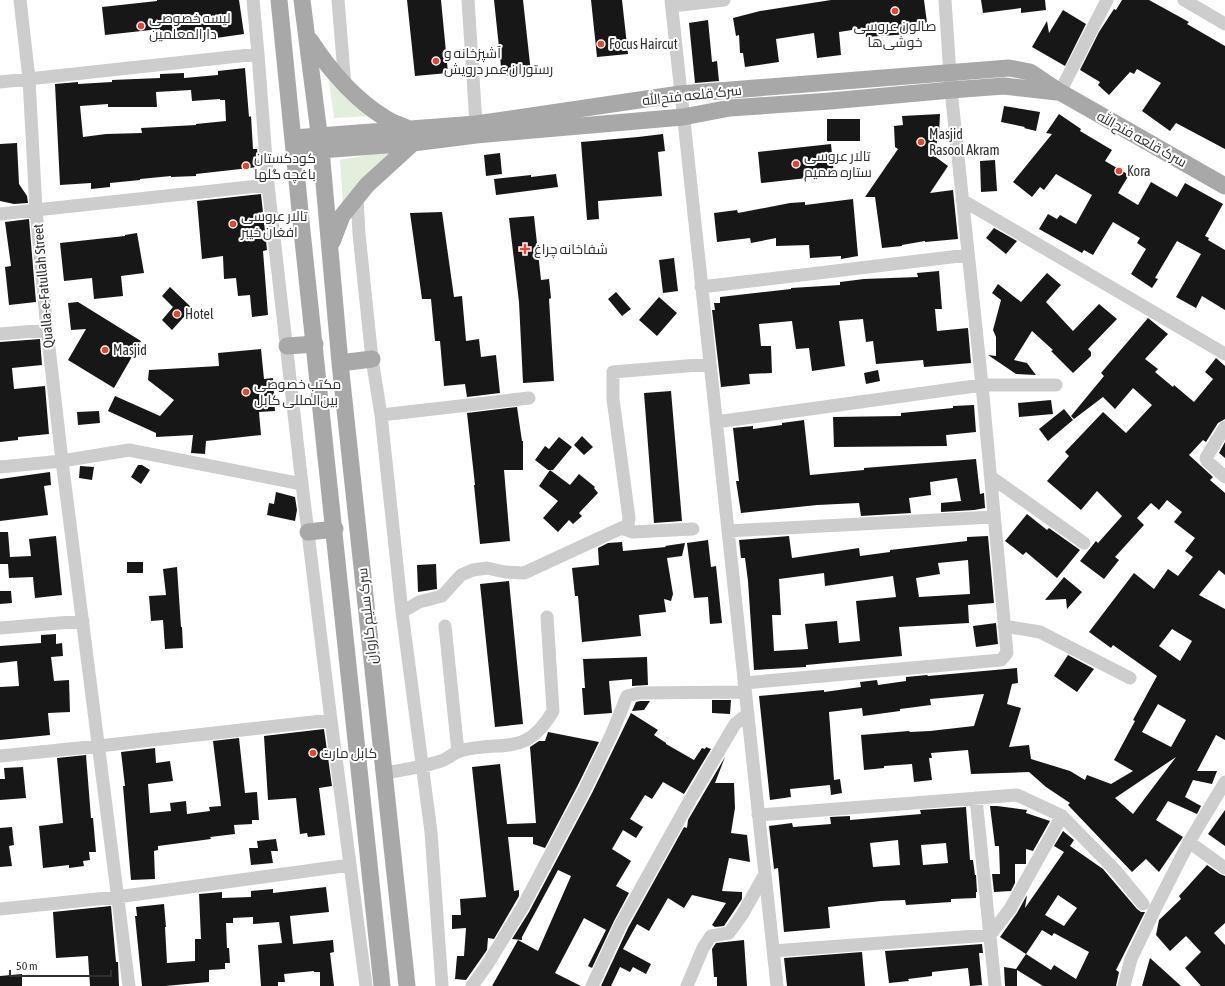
<svg xmlns="http://www.w3.org/2000/svg" width="1225" height="986" font-family="'Asap Condensed',Cairo,sans-serif">
<style>
.green{fill:#e3eedd}
.building{fill:#171717;fill-rule:evenodd}
.lines{fill:none;stroke-linecap:round;stroke-linejoin:round}
.minor{stroke:#cdcdcd;stroke-width:13}
.major{stroke:#a8a8a8;stroke-width:17}
.poi-dot{fill:#ef402a;stroke:#fff;stroke-width:1.5}
.labels{text-anchor:middle;stroke-width:4;stroke-linejoin:round;paint-order:stroke}
.poi-label{font-size:14px;fill:#303030;stroke:#fff;text-anchor:start}
.street-label{font-size:14px;fill:#303030;stroke:#fff}
</style>
<rect width="100%" height="100%" fill="#fff"/>
<path class="green" d="M329,81L347,99L372,116L334,118Z
M391,151L361,180L343,206L340,160Z"/>
<path class="building" d="M157,0H239L244,34L216,38L215,30L161,36L160,29L105,35L102,7L157,1Z
M407,0H441L448,73L415,76Z
M494,0H523L531,73L502,76Z
M591,0H622L628,54L597,57Z
M831,0H924L927,23L909,25L910,34L866,37L865,28L839,32L841,55L817,58L814,33L776,39L779,62L745,67L743,53H740L739,35L736,36L733,18L760,11Z
M981,0H1045L1046,10L1021,13V8L983,13Z
M1122,0H1149L1189,22L1187,24L1225,46V149L1176,123L1170,131L1142,111L1161,83L1137,69L1134,74L1130,72L1109,95L1098,85L1100,82L1080,70L1099,32L1114,9L1116,10Z
M1063,10L1086,24L1065,66L1032,47L1047,21L1049,33Z
M708,20L712,62L717,61L719,81L695,83L689,23Z
M245,68L249,117L251,116L253,149H257L259,167L196,174V176L171,177V176L140,179V180L110,183V187L91,189V183L60,185L55,84L78,82V84L112,82V80L160,78V74L184,73V78L218,75V71ZM191,90L192,101L220,99V100H225L226,121L196,124V125L141,128L142,133L106,134L83,137L80,106L108,104V107H157L156,92Z
M1004,106L1040,112L1036,131L1024,128L1025,127L1001,122Z
M940,114L939,135L933,155L948,166L930,193L953,190L958,239L925,242V241L902,245V246L882,248L875,197H865L898,149L895,147L894,126L903,125L902,116Z
M1059,114L1081,129L1080,131L1112,150L1105,161L1129,175L1118,193L1138,205L1151,182L1177,197L1185,183L1223,204L1205,236L1209,238L1208,240L1225,250V310L1202,296L1196,308L1176,297L1201,254L1177,241L1155,278L1158,279L1152,288L1131,274L1146,249L1137,243L1140,238L1113,222L1093,255L1084,250L1082,253L1039,229L1048,214L1057,219L1060,215L1076,224L1092,195L1056,174L1044,190L1040,187L1032,197L1013,182L1052,134L1046,133Z
M827,119H860V141H827Z
M663,134L665,151L658,152L662,196L598,201L599,219L587,220L581,142L638,137Z
M17,143L19,184L27,196L28,203L14,204L0,201V144Z
M831,144L834,175L761,183L758,152Z
M500,153L502,174L486,176L484,155Z
M995,160L997,191L981,192L980,161Z
M556,174L558,187L496,195L494,179L531,175V177Z
M261,194L267,250L263,251L268,315L252,317L250,295L238,296L236,278L224,279L223,256L202,259L197,201Z
M853,199L858,256L841,259V256L810,258L809,245L776,246V238L751,243L750,238L717,242L714,213L737,210L738,213L790,203L805,202V205Z
M442,212L454,297L462,296L466,341L479,339L481,357L496,355L500,393L467,397L465,384L444,386L440,341H435L431,299H422L410,213Z
M534,216L541,280L549,279L551,298L549,299L554,381L523,383L519,302L509,218Z
M29,219L36,302L9,305L5,267L11,266L5,222Z
M994,228L1017,241L1006,254L986,238Z
M137,233L144,273L121,276L123,296L94,299L92,278L64,281L60,243L125,236V235Z
M674,258L678,291L663,293L659,260Z
M939,271L942,309H935L937,331L968,328L971,363L924,367L923,360L876,364L873,341L866,342L863,319L839,321L845,366L812,371L809,348L796,349L792,321L759,324L761,346H771L772,373L749,374L750,384L721,387L712,310H715L714,303H720V297L791,289V288L840,285V282L864,279L918,277L917,273Z
M1047,273L1061,285L1046,302L1073,331L1099,304L1117,319L1088,349L1091,352V356L1073,373L1051,351L1053,350L1032,331L1014,360L1027,363L1036,375L1016,374L988,355L996,356V337L993,330L1001,300L992,293L998,284L1021,302Z
M170,287L192,308L172,330L162,320L173,307L162,296Z
M616,292L631,309L622,316L608,299Z
M659,297L677,313L657,336L639,320Z
M78,302L141,341L114,388L68,360L86,329L71,330L68,303Z
M1148,318L1168,334L1145,359L1158,369L1155,372L1173,387L1174,385L1194,402L1213,379L1205,372L1216,358L1225,366V419L1218,423L1206,442L1203,440L1189,455L1213,477L1210,480L1225,493V575L1219,570L1199,595L1225,609V740L1216,735L1197,771H1217L1212,784L1193,780L1185,797L1201,806L1197,814L1168,801L1156,820L1183,837L1159,872L1146,859L1132,872L1068,805L1070,803L1046,787L1029,772L971,774L968,750L931,753L932,758H929L932,780L914,782L912,764L884,766V768L864,770L861,735L909,731L910,732L930,731L974,726L984,694L930,699L931,705L900,709V711L863,716L862,708L829,712L834,780L840,779L842,793L831,795L830,785L790,789L791,797L770,800L759,696L824,690V692L861,687L860,682L877,680L878,685L906,681V677L927,675L928,676L1017,668L1018,683L1012,684L1007,704L1021,708L1009,747L1029,745L1031,759L1070,771L1085,780L1087,775L1111,784L1133,771L1114,760L1135,721L1133,720L1157,676L1113,645L1111,648L1089,632L1134,573L1154,589L1168,569L1178,576L1193,557L1185,551L1195,538L1174,522L1182,512L1167,500L1159,510L1151,503L1137,518L1144,525L1115,557L1119,560L1104,579L1080,561L1096,541L1098,543L1122,516L1097,491L1081,510L1047,481L1069,456L1065,452L1103,412L1126,433L1152,405L1133,388L1115,409L1103,397L1074,419L1071,416L1104,376L1101,373ZM1172,629L1192,641L1180,661L1159,646ZM1158,704L1186,720L1171,747L1142,732ZM1176,757L1133,814L1115,798Z
M40,339L42,365L12,368L14,389L45,386L49,434L18,437V440L0,442V342Z
M261,349L264,379L273,378L275,411L259,412L261,435L206,441L205,454L191,453L193,435L156,437V433L108,411L115,396L160,416L174,400L148,380L149,370L219,366L218,353Z
M878,370L880,381L866,384L864,373Z
M671,391L682,521L654,523L644,393Z
M1051,400L1053,414L1019,417L1018,403Z
M974,405L976,432L946,435L947,446L834,447L833,417L901,416V413L953,408V406Z
M517,407L522,441H523V470H504L510,541L480,544L474,485H475L467,413Z
M1064,409L1073,420L1048,441L1039,429Z
M99,411L100,423L78,425L77,412Z
M804,420L810,475L864,470V468L976,459L980,494L984,493L985,508L974,510L941,512V503L961,501L957,478L930,482L931,495L909,498L911,513L861,516L859,503L817,505L741,513L736,481H739L733,428L753,426V429L782,425V423Z
M582,436L593,447L584,455L574,445Z
M559,437L572,447L553,470H548L535,460L545,446L549,449Z
M1225,442V458L1219,453Z
M138,465H142L150,470L141,484L131,477Z
M80,466L94,467L92,480L79,478Z
M550,470L570,485L579,474L595,487L594,488L598,493L579,513L582,516L573,524L569,520L558,532L543,518L558,501L539,486Z
M50,472L51,485L44,486L48,515L0,521V479Z
M276,492L295,497L297,510L295,521L267,515L269,503L274,504Z
M1027,514L1047,530L1049,528L1080,550L1057,578L1026,552L1023,555L1005,541Z
M0,532H8L10,557L31,556L29,539L56,536L62,595L35,598L33,577L9,578L8,564H0Z
M789,536L792,558L859,548L860,556L890,552V550L967,541V537L988,536L994,603L968,605L969,623L899,627L902,656L806,665V667L754,670L748,581L745,558H741L739,540ZM968,560L970,594L919,597L916,578L940,574L938,563ZM824,573L825,586L893,576L896,597L856,601L860,641L839,643L837,621L805,624L808,649L774,651L772,615H781L779,579Z
M708,540L711,567L716,566L722,623L710,624L708,597L694,598L687,543Z
M622,542L623,551L666,547L665,546L685,543L682,556L667,558L673,594L671,601L664,599L666,612L639,615L641,636L582,642L578,596H575L572,568L599,565L598,548L608,543Z
M127,562H143V573H127Z
M436,564L437,589L418,592L417,565Z
M177,567L181,627H182L183,648L165,649L163,620L151,621L149,596L166,595L163,569Z
M1064,577L1082,592L1067,609L1066,599L1045,600Z
M509,581L523,724L495,727L480,584Z
M0,591H11L12,603L0,604Z
M996,623L998,644L976,647L973,626Z
M56,634V644L62,643L63,656L51,657L54,681L69,680L70,712L48,713L50,735L0,740V687L19,686L17,661L0,663V646L41,643V635Z
M1068,655L1094,669L1077,692L1054,676Z
M647,657L648,685L632,686V679L609,681L612,713L584,715L582,688H585L583,659Z
M712,700H731L730,714L712,713Z
M640,701H650L644,710L632,711L636,702Z
M631,713L658,730L654,735L666,743V744L694,760L702,748L705,749L706,747L711,749L684,794L663,782L652,799L645,795L630,819L643,827L636,838L623,830L612,849L631,861L616,886L629,893L614,921L592,968L588,966L606,930L584,918L555,973L581,986H492L518,940L538,951L571,876L558,870L522,937V940L512,939L529,912L592,793Z
M324,729L332,786L319,788L325,835L308,837L307,833L300,834L296,798L268,800L264,736Z
M548,732L599,742L578,785L545,848L533,844V837H508L514,891L519,890V896L494,939L488,938L487,950L466,980L455,979L457,956H464L466,928L452,929V915H461L460,899L486,897L472,767L500,764L507,824L536,823L530,747L539,741H545Z
M239,738L245,793L257,792L259,820H252V824L234,825L235,834L210,837L211,839L158,846V850L154,851L155,879L131,880L123,786H125L121,752L155,748L156,763L170,761L173,781L148,784L150,813L171,811L170,803L186,801L187,814L210,811L209,807L221,806L213,741Z
M86,755L91,818H93L96,852H89L90,860L83,861L84,866L69,868V865L43,868L39,826L63,823L57,758Z
M725,757L715,783H734L735,808L731,833L747,835L750,862L729,858L722,891L742,892V899L724,926L715,927L712,925L726,903L692,895L684,908L668,898L649,931L637,924L623,949L651,964L646,974L633,967L630,972L620,967L611,986H601L628,928L684,827L687,828L688,820Z
M23,767L26,798L0,800V779H5L4,768Z
M990,806H997L1027,810L1026,813L1050,821L1033,851L1026,849V864H1015V883L1011,891L994,892L992,874H1000L999,846H995Z
M966,807L970,860H973L975,875H976L977,892H976V898L951,899V902L906,905L905,900L881,901L828,907L830,928L784,932L778,868L774,869L769,826L792,823L793,827L831,824L830,817L850,816V820L921,814L920,810ZM898,840L900,865L873,867L870,843ZM946,843L948,863L923,865L921,845Z
M1225,810V846L1208,834Z
M12,827L14,845L9,846L12,866L0,867V828Z
M1063,831L1074,840L1070,846L1103,869L1137,909L1141,912H1145L1116,970L1119,972L1116,986H1043L1017,970V986H1005L1004,967L1016,969L1026,954L1051,970L1054,965L1076,979L1089,952L1054,933L1052,936L1042,930L1026,954L1000,937L1017,913L1027,895L1025,908L1064,852L1054,846ZM1058,895L1077,908L1064,926L1045,915Z
M276,839L278,851H271L273,863L251,865L249,848H258L257,841Z
M1207,865L1220,874L1225,876V923L1214,933L1225,945V986H1201L1185,968L1201,952L1186,936L1170,951L1156,935L1159,920L1181,899L1179,896Z
M326,887L329,912L290,916L293,944L333,940L334,952L330,953L334,986H320V972H314V971L284,974L285,982H278V986H261L258,945L282,943L279,922L253,924V917L233,918V923H226L227,948H229L230,963H225V969L209,970V982L165,986H142L135,916H137L136,907L164,904L166,927H165L167,963L195,961V939H201L199,894L222,892V898L251,897V891L273,889V893Z
M111,906L116,962H118L119,986H90L88,956L56,958L53,912Z
M744,940L747,986H717V977H714L712,949L716,943Z
M982,944L983,953H979L982,985L970,986L968,968L932,972V976L908,979L909,981L889,983L885,951Z
M862,952L865,986H787L784,958Z
M1150,958L1181,986H1142Z
M22,974V986H0V976Z"/>
<g class="lines">
<path class="minor" d="M253,0L258,54L268,185L302,484L331,720L366,986
M338,0L345,86
M468,0L476,124
M671,0L777,986
M1184,0L1225,24
M672,6L724,0
M0,82L258,54
M1060,92L1107,0
M357,198L359,234L372,359L381,415L402,612L431,832L442,986
M962,200L1225,354
M0,214L36,210L29,79L20,0
M701,287L968,255
M0,334L47,330
M381,415L529,398
M716,422L982,385H1056
M1225,427L1206,458L1207,461L1225,477
M0,467L62,461L47,330L36,210L268,185
M991,477L1084,543
M621,528L633,532L693,529
M728,531L993,517
M402,612L419,602L442,596L461,575L473,570L487,568L505,572L524,573L628,525L629,518L613,399V372L710,364
M445,626L458,752
M1004,626L1040,632L1130,678
M0,628L83,621
M744,683L1001,660L1007,653L982,385L951,90L945,0
M0,756L99,746L331,720
M384,773C404,770 423,767 441,761C448,759 453,753 460,751C503,739 525,759 553,711L547,617
M976,798L995,986
M758,815L1017,795L1062,816L1115,870L1143,904
M1189,842L1225,868
M0,909L117,897L350,865
M773,951L990,935L1010,909L1062,816
M129,986L62,461L129,450L302,484
M472,986L487,965L522,908L585,789L612,733L627,696L639,693L745,692
M592,986L621,924L690,800L735,724L748,714
M687,986L703,948L711,936L729,933L742,915L765,874
M1124,986L1131,959L1156,907L1189,842L1225,782"/>
<path class="major" d="M279,0L302,231L382,986
M302,0L321,149L340,363L407,986
M310,40C330,71 353,98 385,118C391,122 400,125 407,128
M293,138L476,124L680,94L1009,68L1030,72L1060,92L1225,186
M294,152L413,143L476,135L683,117L730,108L830,101L951,90L1004,86L1057,92
M332,242L342,216L367,185L413,143
M287,346L315,344
M340,363L372,359
M308,532L335,529"/>
</g>
<g class="poi-dot">
<circle cx="895" cy="11" r="4"/>
<circle cx="141" cy="26" r="4"/>
<circle cx="601" cy="44" r="4"/>
<circle cx="436" cy="61" r="4"/>
<circle cx="921" cy="142" r="4"/>
<circle cx="796" cy="164" r="4"/>
<circle cx="246" cy="166" r="4"/>
<circle cx="1119" cy="171" r="4"/>
<circle cx="233" cy="224" r="4"/>
<path d="M523 243h4v4h4v4h-4v4h-4v-4h-4v-4h4z"/>
<circle cx="177" cy="314" r="4"/>
<circle cx="105" cy="350" r="4"/>
<circle cx="246" cy="392" r="4"/>
<circle cx="313" cy="753" r="4"/>
</g>
<g class="labels">
<g class="poi-label">
<text x="149" y="23">لیسه خصوصی<tspan x="149" dy="16">دارالمعلمین</tspan></text>
<text x="895" y="31" text-anchor="middle">صالون عروسی<tspan x="895" dy="16">خوشی‌ها</tspan></text>
<text x="609" y="49">Focus Haircut</text>
<text x="444" y="58">آشپزخانه و<tspan x="444" dy="16">رستوران عمر درویش</tspan></text>
<text x="929" y="139">Masjid<tspan x="929" dy="16">Rasool Akram</tspan></text>
<text x="804" y="161">تالار عروسی<tspan x="804" dy="16">ستاره صمیم</tspan></text>
<text x="254" y="163">کودکستان<tspan x="254" dy="16">باغچه گلها</tspan></text>
<text x="1127" y="176">Kora</text>
<text x="241" y="221">تالار عروسی<tspan x="241" dy="16">افغان خیبر</tspan></text>
<text x="534" y="254">شفاخانه چراغ</text>
<text x="185" y="319">Hotel</text>
<text x="113" y="355">Masjid</text>
<text x="254" y="389">مکتب خصوصی<tspan x="254" dy="16">بین‌المللی کابل</tspan></text>
<text x="321" y="758">کابل مارت</text>
</g>
<g class="street-label">
<text transform="translate(692 95) rotate(-6)" y="5">سرک قلعه فتح‌الله</text>
<text transform="translate(1142 139) rotate(29)" y="5">سرک قلعه فتح‌الله</text>
<text transform="translate(43 286) rotate(-95)" y="5">Qualla-e-Fatullah Street</text>
<text transform="translate(367 616) rotate(-96)" y="5">سرک سلیم کاروان</text>
</g>
</g>
<path d="M10 970v6h101v-6" fill="none" stroke="#303030" stroke-width="2"/>
<text x="16" y="970" font-size="12" fill="#303030" stroke="#ffffff" stroke-width="3" paint-order="stroke">50 m</text>
</svg>
